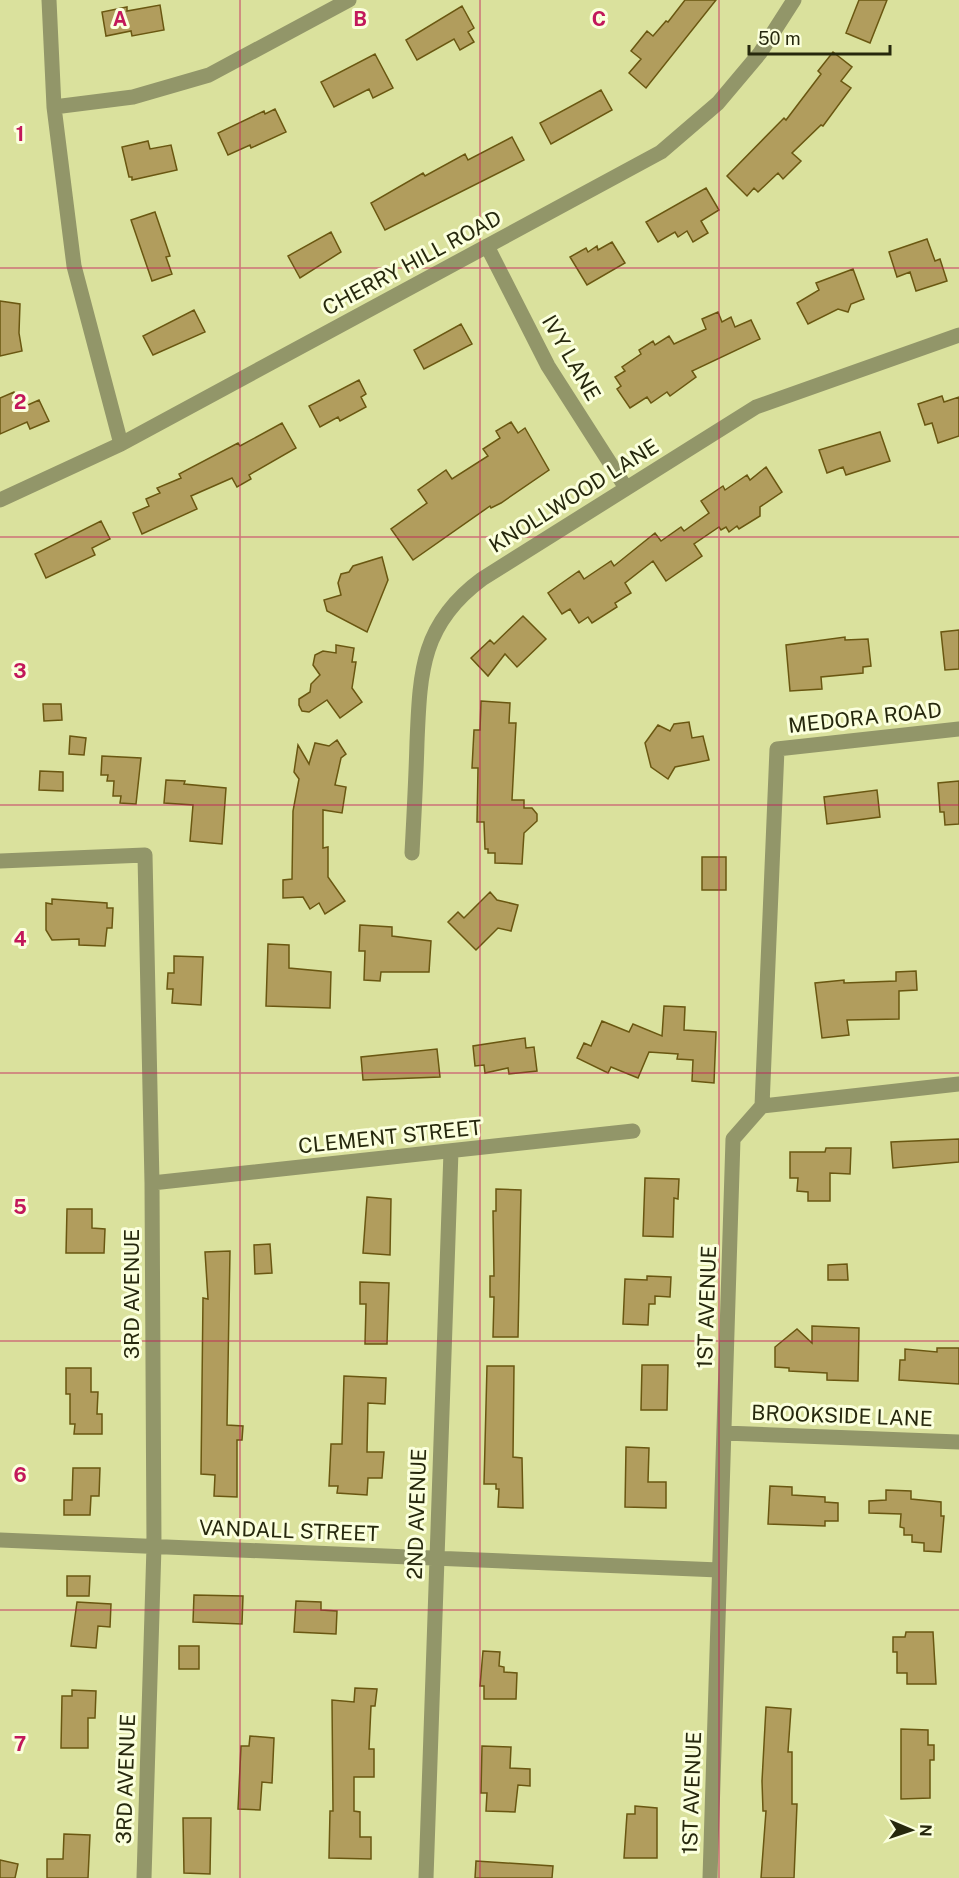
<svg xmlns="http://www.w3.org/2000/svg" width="959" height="1878" font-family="'Public Sans',sans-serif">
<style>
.building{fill:#b19d5d;stroke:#6a5711;stroke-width:1.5}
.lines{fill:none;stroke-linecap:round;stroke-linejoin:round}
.minor{stroke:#929669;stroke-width:15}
.grid{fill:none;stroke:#c2185b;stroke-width:1.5;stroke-opacity:0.55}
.labels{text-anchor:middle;stroke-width:6;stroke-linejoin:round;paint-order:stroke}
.street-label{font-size:21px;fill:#26280d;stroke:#fbffdd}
.grid-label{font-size:20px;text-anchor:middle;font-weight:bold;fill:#c2185b;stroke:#fbffdd;stroke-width:6;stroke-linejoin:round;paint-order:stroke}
</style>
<rect width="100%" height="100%" fill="#dae19d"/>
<path class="building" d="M685,0H716L646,88L629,73L641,59L631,51L647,31L653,36L666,21L668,22Z
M859,0H887L870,43L846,33Z
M160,5L164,30L132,36L131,31L106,36L102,12L127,7V11Z
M462,6L474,28L468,32L474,42L460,50L454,39L417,60L406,40Z
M833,52L852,67L841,81L851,88L823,126L821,125L792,153L801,161L783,179L778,173L758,192L754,188L747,196L727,176L784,118L786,120L821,74L818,71Z
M375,54L393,88L373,98L369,89L334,107L321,82Z
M601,90L612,110L551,144L540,123Z
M275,109L286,132L251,148L250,145L228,155L218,133L264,111L265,114Z
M512,137L524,160L385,230L371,203L423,173L425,176L465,154L468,160Z
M148,141L150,149L171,145L177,170L132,180V177H129L122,147Z
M706,188L719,210L701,221L708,233L693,242L687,231L678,237L675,232L658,242L646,222Z
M155,212L170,256L166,257L172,274L152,281L131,220Z
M331,232L341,252L300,278L288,256Z
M927,239L935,261L940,259L947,281L916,291L910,272L897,277L889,252Z
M612,242L625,263L587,285L570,257L586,248L588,252L597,246L598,250Z
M853,269L864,299L851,304L848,312L838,309L808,324L797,303L819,290L816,283Z
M0,301L20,304L19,333L22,351L0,356Z
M194,310L205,332L153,355L143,336Z
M718,312L722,322L731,317L735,327L751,320L760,339L692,371L696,377L670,396L667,392L651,403L647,397L630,408L617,389L621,386L615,377L625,371L622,367L641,354L639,350L653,341L655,345L669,336L674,344L706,329L702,319Z
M461,324L472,344L424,369L414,350Z
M359,380L366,394L361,397L366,407L340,421L338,417L320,427L309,406Z
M14,392L21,408L39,400L49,421L30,429L27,422L0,434V398Z
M942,396L944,402L959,397V436L938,443L932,423L925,425L918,404Z
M511,422L518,433L525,428L549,470L501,503L491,508L490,506L413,560L391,529L427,503L418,490L446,470L452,479L488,456L483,449L500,438L496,431Z
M282,423L296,448L249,475L251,479L237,487L232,478L191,496L197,509L142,534L133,513L149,506L146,499L160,493L157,488L181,478L179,474L238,443L240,446Z
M880,432L890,461L846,475L843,467L827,473L819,450Z
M766,467L782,492L760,507V516L739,529L737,526L729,532L726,527L721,530L719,527L694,544L702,556L666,581L653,561L625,583L631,593L615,603L617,607L592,623L588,617L579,623L570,609L562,614L548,593L559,585L579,571L584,579L611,561L614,566L655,533L661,541L681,527L684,531L709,513L701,501L723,486L725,490L747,475L750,480Z
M101,521L110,539L92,548L95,555L46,578L35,554Z
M382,557L388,580L367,632L327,611L324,600L341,595L338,583L341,574L349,572L353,566Z
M523,616L546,639L517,667L505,654L488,676L471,658L490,640L494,644Z
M959,630V669L945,670L941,632Z
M845,637V640L868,639L871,666L863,667V673L821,677L822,689L790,691L786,645Z
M336,645L354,648L352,662H356L352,688L362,702L340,718L327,700L309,712L302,711L299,705V699L310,692L311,684L320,675L313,665L315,655L323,651L336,653Z
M481,701L510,703L509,723H516L512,800H524V808H532L537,814V821L524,833L522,864L495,863V853H488V849H485L484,822H477L478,768H472L474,730H480Z
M43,704H61L62,720L44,721Z
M689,722L692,738L703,736L709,760L675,767L668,779L651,767L645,743L658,725L670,731L674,724Z
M70,736L86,738L84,755L69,754Z
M337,740L346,754L341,758L335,785L346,787L342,813L323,810V848L328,847V877L345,901L325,914L319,903L310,909L303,897L283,898V880L292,879L293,811L299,779L294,772L298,745L309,764L315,743L329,746Z
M102,756L141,758L136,804L120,803L121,796H113L114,781H107L108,775H101Z
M40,771L63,772V791L39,790Z
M166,780L185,781L184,784L226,788L222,844L190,841L193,805L164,803Z
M959,781V824L945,825L944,812H940L938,783Z
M877,790L880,817L827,824L824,797Z
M702,857H726V890H702Z
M490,892L497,900L518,905L511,931L498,928L476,950L448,922L458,912L464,918Z
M52,899L107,903V908H113L112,928H107L105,946L79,945V939L52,940L46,930V903L52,904Z
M360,925L392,927V936L431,941L429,972H381L380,981L364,980L365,951H359Z
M268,944L289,945V968L331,972L330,1008L266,1006Z
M174,956L203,957L201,1005L172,1003L173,989H167L168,973H174Z
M916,971L917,990L899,991V1019L847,1020L849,1035L822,1038L815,983L844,980V983L896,981V972Z
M664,1006L685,1007L684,1030L716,1032L714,1083L692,1081L693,1060L677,1059L678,1054L649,1052L638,1078L611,1067L608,1073L577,1058L584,1043L591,1046L602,1021L629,1032L633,1024L662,1036Z
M525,1038L526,1048L534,1047L537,1071L509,1074L508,1068L485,1073L484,1065L475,1066L473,1046Z
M437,1049L440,1077L363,1080L361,1057Z
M959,1139V1162L893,1168L891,1142Z
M826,1148H851L850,1174L830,1173V1201H808V1192L797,1191L798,1178H790V1152H825Z
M645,1178L679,1179L678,1199L674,1198L673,1237L643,1236Z
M496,1189L521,1190L518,1337H493L494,1297H490V1276H494L493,1211H496Z
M367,1197L391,1199L390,1255L363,1253Z
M67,1209H92V1228L105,1229L104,1253H66Z
M270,1244L272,1273L255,1274L254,1245Z
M230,1251L227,1425L243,1426L242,1440H237V1497L214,1496L215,1475L201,1474L203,1298L208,1299L205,1252Z
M847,1264L848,1280H828V1265Z
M647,1276L671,1277L670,1297L655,1296V1304H649L648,1325L623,1324L625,1279L647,1280Z
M360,1282L389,1283L387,1344H365L366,1304H360Z
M812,1326L859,1328L858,1381L827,1380V1373L789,1371V1368L775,1367V1347L797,1329L812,1343Z
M937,1348H959V1384L899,1380L900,1360H905V1349L937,1352Z
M642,1365H668L667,1410H641Z
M487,1366H514L513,1457L522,1458L523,1508L498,1507L499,1489H496V1484H484Z
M66,1368H91V1392H98L97,1414H102V1434H74L75,1424H70V1394H66Z
M344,1376L386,1378L385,1404L368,1403L367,1452H384L382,1478H368L367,1495L337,1493L338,1486H329L331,1444H342Z
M626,1447L649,1448L648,1482H666V1508L625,1507Z
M73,1468H100L99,1496H91L90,1515H64V1500H72Z
M770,1486L792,1487V1495L825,1497V1502L838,1503V1521H825V1526L768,1524Z
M886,1490L911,1491V1499L941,1502V1516H944L941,1552L924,1551V1543L912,1542V1535H904V1528L900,1527L901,1514L869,1513V1501L886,1500Z
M67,1576H90L89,1596H67Z
M194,1595L243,1596L242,1624L193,1622Z
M296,1601L321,1602V1610L337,1611L336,1634L294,1632Z
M77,1602L111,1604L110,1627L98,1626L96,1648L71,1646Z
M906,1632H933L936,1684H907V1673H897V1652H893V1637H905Z
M179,1646H199V1669H179Z
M483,1651L500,1652L499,1666L504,1667V1672L517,1673L516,1699H484V1686H480Z
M355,1688L377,1689L375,1706H371L369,1749H374V1777H354V1811L360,1812V1837H371V1859L329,1858L330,1811H333L332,1700L354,1702Z
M72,1690L96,1691L95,1718H88V1748H61L62,1696H72Z
M766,1707L791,1709L788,1752H792V1804H797L794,1878H761L766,1811H763L762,1781Z
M901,1729L928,1730V1745H934V1760H930V1798L901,1799Z
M250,1736L274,1738L272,1783L262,1782L260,1810L238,1809L241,1746H249Z
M482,1746L511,1747L510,1768L530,1769V1786L518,1785L515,1812L486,1811L487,1793H481Z
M635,1806L657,1808V1858H624L627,1814H635Z
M183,1818H211L210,1874L184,1873Z
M64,1834L90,1835L88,1878H47V1859H63Z
M0,1860L18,1864L15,1878H0Z
M476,1861L553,1866L552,1878H475Z"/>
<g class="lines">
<path class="minor" d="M49,0L54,107L74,266L121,444
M54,107L133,97L209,75L349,0
M487,246L548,366L626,488
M0,500L121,444L661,152L718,103L760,53L794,0
M412,853C414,816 416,779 417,742C420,672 421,624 482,579L756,407L959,335
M0,861L145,855L152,1183L154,1546L144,1878
M762,1106L959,1084
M152,1183L633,1131
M724,1433L959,1442
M0,1540L719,1570
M426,1878L451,1151
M710,1878L733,1139L762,1106L777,749L959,729"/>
</g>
<path class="grid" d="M240,0V1878M480,0V1878M719,0V1878M0,268H959M0,537H959M0,805H959M0,1073H959M0,1341H959M0,1610H959"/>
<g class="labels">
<g class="street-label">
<text transform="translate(412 263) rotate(-28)" y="7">CHERRY HILL ROAD</text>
<text transform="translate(571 358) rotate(60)" y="7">IVY LANE</text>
<text transform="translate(574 496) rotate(-32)" y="7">KNOLLWOOD LANE</text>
<text transform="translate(865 718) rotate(-6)" y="7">MEDORA ROAD</text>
<text transform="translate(390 1137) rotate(-6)" y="7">CLEMENT STREET</text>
<text transform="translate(132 1294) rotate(-90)" y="7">3RD AVENUE</text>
<text transform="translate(707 1307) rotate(-88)" y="7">1ST AVENUE</text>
<text transform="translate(842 1416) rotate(2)" y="7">BROOKSIDE LANE</text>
<text transform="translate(417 1514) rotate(-88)" y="7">2ND AVENUE</text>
<text transform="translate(289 1531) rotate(2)" y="7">VANDALL STREET</text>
<text transform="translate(126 1779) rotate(-88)" y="7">3RD AVENUE</text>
<text transform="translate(692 1793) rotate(-88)" y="7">1ST AVENUE</text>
</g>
</g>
<g class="grid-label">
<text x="120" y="26">A</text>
<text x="360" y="26">B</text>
<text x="599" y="26">C</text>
<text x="20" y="141">1</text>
<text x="20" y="409">2</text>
<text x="20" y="678">3</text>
<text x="20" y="946">4</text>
<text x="20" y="1214">5</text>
<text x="20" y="1482">6</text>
<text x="20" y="1751">7</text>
</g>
<g transform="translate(911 1830) rotate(92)" stroke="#fbffdd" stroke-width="4.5" paint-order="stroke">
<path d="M0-4.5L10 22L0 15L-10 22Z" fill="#26280d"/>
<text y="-9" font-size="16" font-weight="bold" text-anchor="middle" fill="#26280d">N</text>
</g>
<path d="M749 45v9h141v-9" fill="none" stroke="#26280d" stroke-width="3"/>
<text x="758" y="45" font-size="18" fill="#26280d" stroke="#fbffdd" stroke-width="4.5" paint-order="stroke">50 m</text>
</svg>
